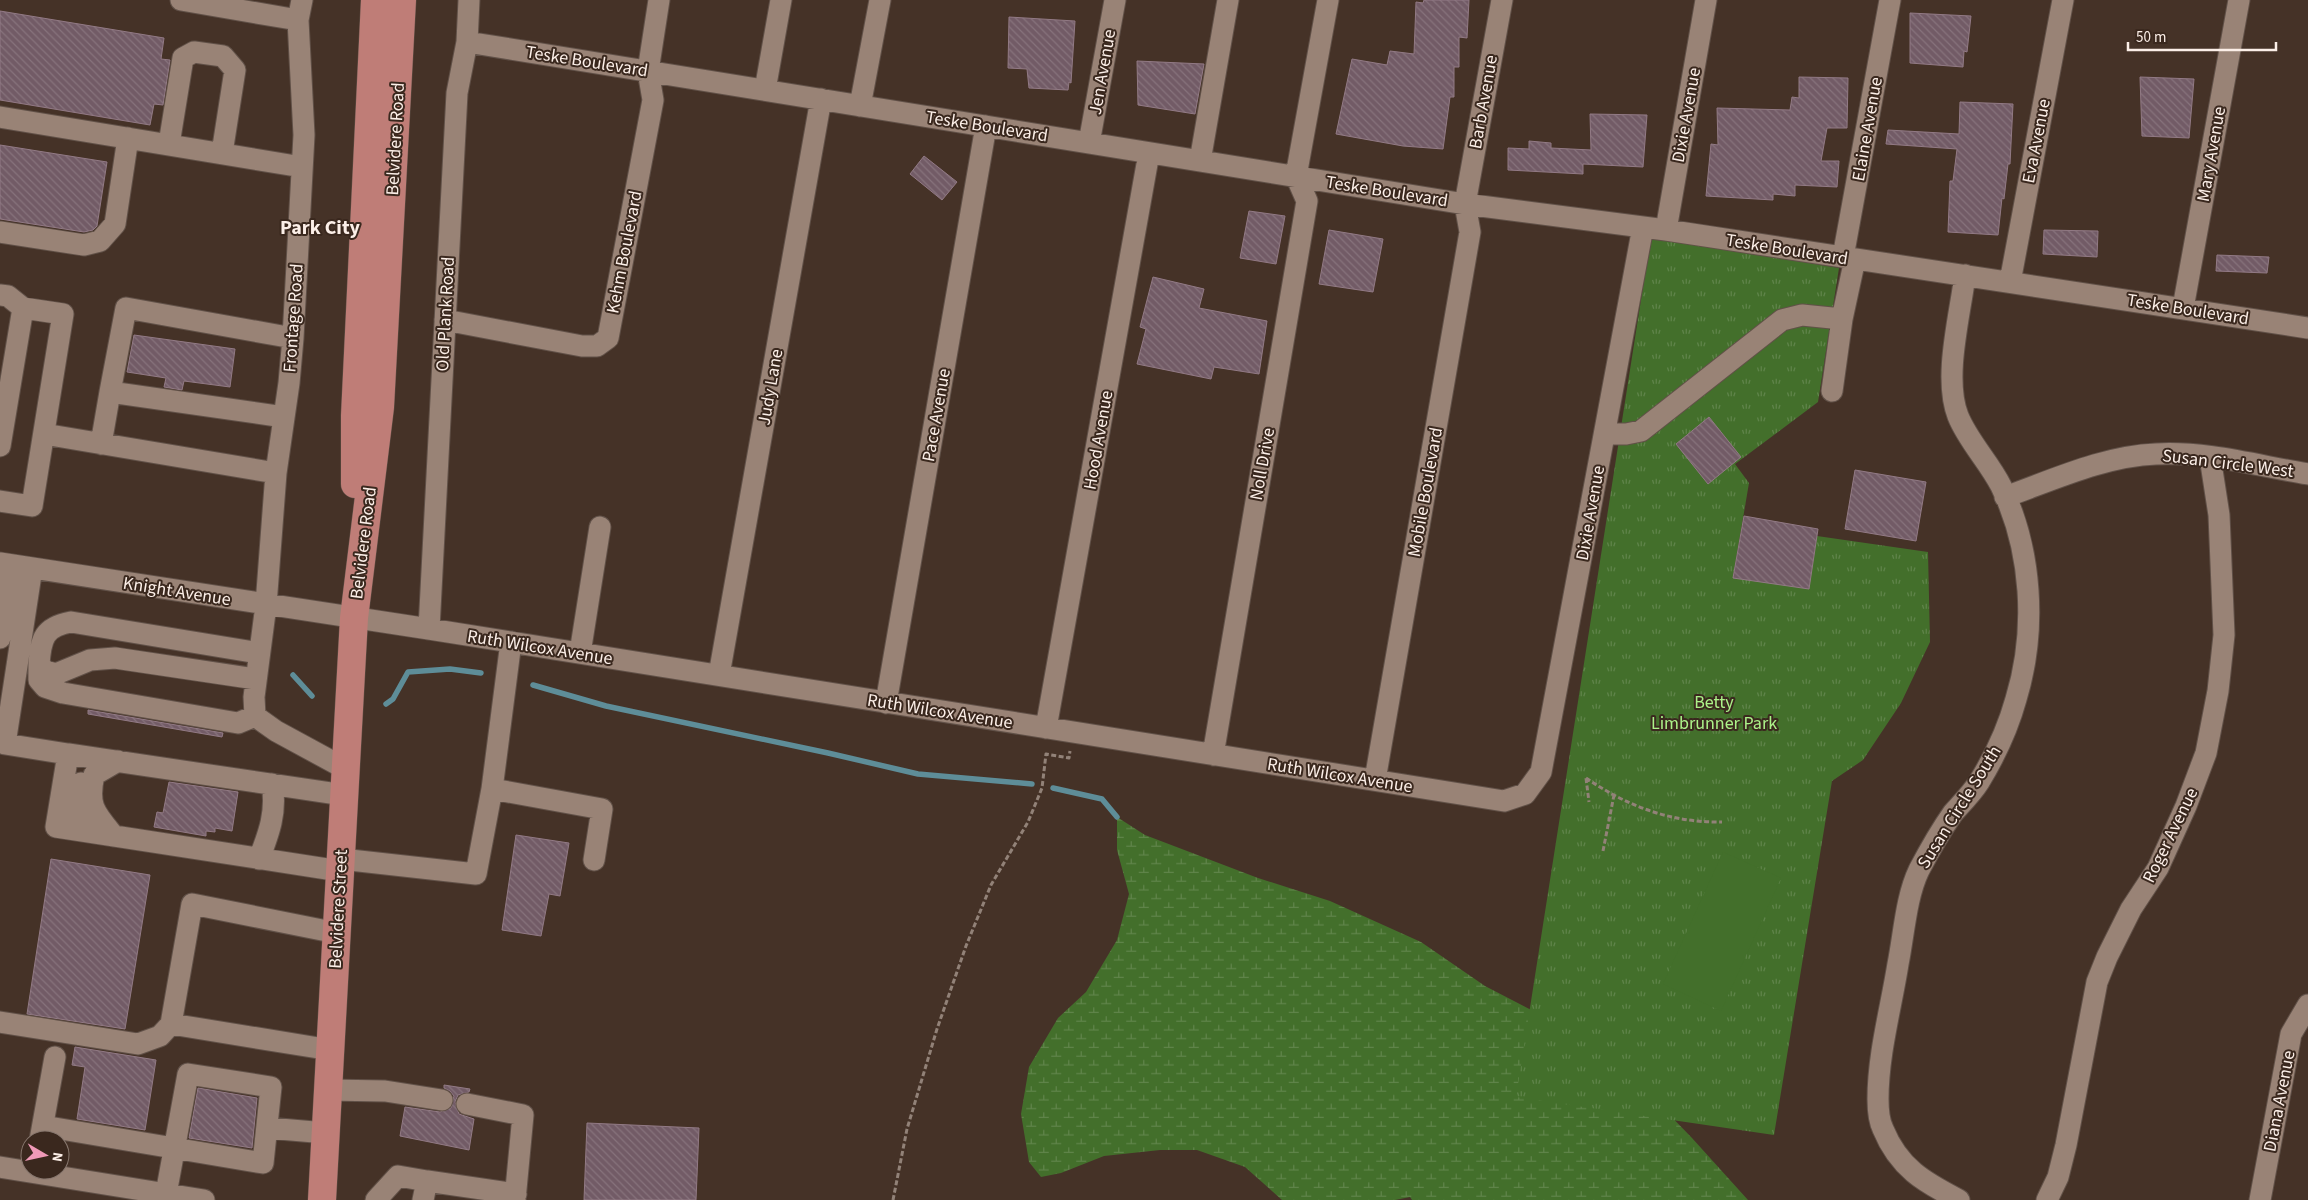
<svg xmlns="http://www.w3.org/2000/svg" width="2308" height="1200" font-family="'Source Sans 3',sans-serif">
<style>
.wetland{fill:url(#wetland-marsh)}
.park{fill:url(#park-tufts)}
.pitch{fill:#436f2b}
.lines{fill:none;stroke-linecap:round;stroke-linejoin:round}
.stream{stroke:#5e8d98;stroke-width:5.5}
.building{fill:url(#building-back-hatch);stroke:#927a85}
.minor-casing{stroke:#615148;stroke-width:23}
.major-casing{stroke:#615148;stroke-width:29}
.path{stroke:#928278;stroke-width:3;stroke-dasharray:5 2.5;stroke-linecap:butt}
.minor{stroke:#998376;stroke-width:21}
.major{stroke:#bf7d77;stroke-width:28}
.labels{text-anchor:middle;stroke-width:4;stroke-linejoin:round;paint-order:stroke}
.street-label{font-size:18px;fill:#fcefe8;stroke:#3a281e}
.park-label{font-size:18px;fill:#acf289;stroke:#3a281e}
.quarter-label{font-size:20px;font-weight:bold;fill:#fcefe8;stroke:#3a281e}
</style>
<defs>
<pattern id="wetland-marsh" width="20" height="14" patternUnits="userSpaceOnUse" patternTransform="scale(1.25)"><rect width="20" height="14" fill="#436f2b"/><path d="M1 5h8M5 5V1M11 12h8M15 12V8" fill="none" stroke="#5f844a"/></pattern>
<pattern id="park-tufts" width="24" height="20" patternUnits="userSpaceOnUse" patternTransform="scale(1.25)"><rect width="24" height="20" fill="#436f2b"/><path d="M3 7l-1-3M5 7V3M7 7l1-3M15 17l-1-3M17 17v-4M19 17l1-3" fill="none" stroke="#5f844a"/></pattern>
<pattern id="building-back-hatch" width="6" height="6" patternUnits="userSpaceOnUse" patternTransform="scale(1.25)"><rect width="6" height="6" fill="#725b66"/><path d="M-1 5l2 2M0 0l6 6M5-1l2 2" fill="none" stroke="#87737c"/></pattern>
</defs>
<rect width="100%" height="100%" fill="#453227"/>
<path class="wetland" d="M1117,817L1145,835L1258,878L1330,901L1421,942L1485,986L1570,1030L1623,1067L1692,1138L1748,1200H1412L1410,1197L1395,1200H1282L1245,1167L1197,1150H1160L1104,1156L1061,1173L1041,1177L1029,1162L1021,1114L1029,1067L1058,1018L1086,992L1117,940L1129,894L1117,850Z"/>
<path class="park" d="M1651,236L1839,268L1818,402L1735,464L1749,483L1733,577L1809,588L1817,536L1928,552L1930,642L1901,703L1863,760L1832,781L1774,1135L1516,1097Z"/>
<path class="pitch" d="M1723,852L1781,878L1721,1011L1663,984Z"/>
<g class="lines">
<path class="stream" d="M293,675L312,696
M533,685L606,706L828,753L918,774L1032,784
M386,704L393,699L408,672L450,669L481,673
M1053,788L1102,799L1117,817"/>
</g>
<path class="building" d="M1424,0H1469L1467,38L1459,37V67H1454V97H1450L1443,149L1403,146L1336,134L1352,59L1387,65L1390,51L1414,54L1416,2L1423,3Z
M0,11L164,38L161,59L170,60L163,105L154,104L150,125L0,100Z
M1910,13L1971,16L1967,52L1964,51L1963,67L1910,63Z
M1009,17L1075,21L1071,83L1069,82L1068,90L1029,88L1027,69L1008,68Z
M1137,61L1204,64L1195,114L1138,105Z
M1799,77L1848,78L1847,128H1827L1821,161H1839L1837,187L1795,185V196L1773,194V200L1706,196L1711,144L1718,145L1717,108L1790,110L1792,97L1799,98Z
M2140,77L2194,79L2189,138L2142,136Z
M1960,102L2013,104L2010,164H2008L2004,199L2002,198L1998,235L1948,232L1950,181H1953L1957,149L1886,144L1888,130L1959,134Z
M1590,114L1647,115L1643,167L1583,164V174L1508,170V148L1529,149V141L1551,143V148L1591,150Z
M0,145L107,162L97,226L93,230L84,232L0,219Z
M924,156L957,182L942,200L910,174Z
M1249,211L1285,216L1276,264L1240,258Z
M1329,230L1383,239L1373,292L1319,284Z
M2044,230L2098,231L2097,257L2043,254Z
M2217,255L2269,257L2267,273L2216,271Z
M1153,277L1204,289L1199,308L1267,321L1259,374L1214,367L1211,379L1137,364L1146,329L1140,327Z
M134,335L235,349L230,387L184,381L182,390L164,387L166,378L127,372Z
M1709,417L1741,457L1708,484L1676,444Z
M1855,470L1926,482L1916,541L1845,529Z
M1744,516L1818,529L1809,589L1733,578Z
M88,710L223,733L222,737L88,714Z
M169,782L238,792L232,831L215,828V832L206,831V836L154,827L157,812L163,813Z
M516,835L569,843L560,896L549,894L541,936L502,930Z
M51,859L150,875L125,1029L27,1014Z
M75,1047L156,1060L145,1130L77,1119L85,1067L72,1065Z
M444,1085L470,1089L469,1092L458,1095L455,1102L459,1114L474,1119L469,1150L400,1136L405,1107L440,1112L451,1108L454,1096L450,1091L444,1088Z
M198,1088L257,1098L252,1148L189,1138Z
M587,1123L699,1128L696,1200H584Z"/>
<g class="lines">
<defs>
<path id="minor" d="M181,0L298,20
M302,0L298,20L304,135L293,338L289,383L276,473L266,605L254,697L255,716L276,731L346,769
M467,42L1465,204L1666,230L2308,328
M765,90L781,0
M860,106L880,0
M0,117L302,167
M1089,143L1115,0
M169,144L183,58L194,52L223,56L235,70L222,153
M1200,161L1228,0
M1666,230L1706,0
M0,232L84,245L100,241L115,224L128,138
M1843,257L1890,0
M2010,282L2063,0
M0,295L8,296L23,308
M2183,308L2239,0
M445,320L582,346H597L608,338L653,100L648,71L659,0
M1832,391L1842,319
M284,417L110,392L126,308L293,338
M44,434L276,473
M1605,434H1626L1641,431L1782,320L1802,315L1842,319L1855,259
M101,444L110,392
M0,446L23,308L63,314L32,506L0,501
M2005,497C2053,480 2104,456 2156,454C2206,451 2259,466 2308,474
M0,563L429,629L1504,801L1525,794L1541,772L1643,227
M32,568L5,744L68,754
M429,629L457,93L467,42L469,0
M0,638L12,565
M580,653L600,527
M39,664V680L45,687L63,693L238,723L255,716
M719,675L821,99
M256,679L115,658L90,660L56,674L45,671L39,664C41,638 44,627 71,622L259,653
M886,703L986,126
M1046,728L1149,153
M1213,755L1307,201L1296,176L1328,0
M1375,780L1470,232L1465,204L1502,0
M81,783L78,785C70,815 76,818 104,826
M492,789L602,809L594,860
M114,836C95,813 87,806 94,775L118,761
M259,859C269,833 277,812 272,784
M341,859L476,874L492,789L511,642
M340,871L56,827L68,754L344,795
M0,1022L138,1044L160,1036L171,1024
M331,1050L171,1024L192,904L337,933
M328,1090L385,1091L442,1100
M467,1104L523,1115L515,1200
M43,1126L263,1163L271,1087L188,1074C181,1114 173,1154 166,1194
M268,1128L326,1133
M40,1140L55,1057
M0,1167L204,1200
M376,1200L398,1176L427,1181
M423,1200L427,1181L516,1194
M1959,1200C1924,1182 1899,1168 1883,1129C1879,1121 1878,1108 1878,1099C1878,1054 1891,1008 1898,964C1904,934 1906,897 1919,870C1929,851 1941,830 1953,813C1962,803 1972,793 1979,782C1995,756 2008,728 2016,699C2037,630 2032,550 2001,486C1989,462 1968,441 1958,416C1943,378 1960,316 1965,275
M2047,1200L2058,1177L2066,1145L2097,982L2107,957L2131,909L2158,868L2186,806L2206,753L2218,691L2224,635L2219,515L2210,457
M2260,1200L2291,1034L2308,1005"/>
<path id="major" d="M355,484V416L375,0
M322,1200L354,618L380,407L402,0"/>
</defs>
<use href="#minor" class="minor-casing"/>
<use href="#major" class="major-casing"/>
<path class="path" d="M1586,778C1627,806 1671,823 1722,822
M1586,778L1589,802
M1603,851L1614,795
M893,1200L907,1129L937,1029L966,946L991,885L1028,822L1042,788L1046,754L1069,758L1070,751"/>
<use href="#minor" class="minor"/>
<use href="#major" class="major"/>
</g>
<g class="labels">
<g class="street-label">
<text transform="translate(587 61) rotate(9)" y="6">Teske Boulevard</text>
<text transform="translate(1102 72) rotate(-80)" y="6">Jen Avenue</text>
<text transform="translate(1483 102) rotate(-80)" y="6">Barb Avenue</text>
<text transform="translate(1686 115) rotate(-80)" y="6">Dixie Avenue</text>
<text transform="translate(987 126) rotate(9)" y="6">Teske Boulevard</text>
<text transform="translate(1867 129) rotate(-80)" y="6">Elaine Avenue</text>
<text transform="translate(395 139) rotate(-87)" y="6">Belvidere Road</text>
<text transform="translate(2036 141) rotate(-79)" y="6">Eva Avenue</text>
<text transform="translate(2211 154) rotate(-80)" y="6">Mary Avenue</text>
<text transform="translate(1387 191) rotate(9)" y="6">Teske Boulevard</text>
<text transform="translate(1787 249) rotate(9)" y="6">Teske Boulevard</text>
<text transform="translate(624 252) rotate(-79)" y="6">Kehm Boulevard</text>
<text transform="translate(2188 309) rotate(9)" y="6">Teske Boulevard</text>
<text transform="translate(445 314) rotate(-87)" y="6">Old Plank Road</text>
<text transform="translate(293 318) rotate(-86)" y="6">Frontage Road</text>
<text transform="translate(770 387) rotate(-80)" y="6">Judy Lane</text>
<text transform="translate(936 415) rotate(-80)" y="6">Pace Avenue</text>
<text transform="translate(1098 440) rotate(-80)" y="6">Hood Avenue</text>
<text transform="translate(2228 463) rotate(7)" y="6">Susan Circle West</text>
<text transform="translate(1262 464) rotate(-80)" y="6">Noll Drive</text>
<text transform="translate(1425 492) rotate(-80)" y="6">Mobile Boulevard</text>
<text transform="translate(1590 513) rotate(-80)" y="6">Dixie Avenue</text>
<text transform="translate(363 543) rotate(-83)" y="6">Belvidere Road</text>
<text transform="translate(177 591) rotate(9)" y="6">Knight Avenue</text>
<text transform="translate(540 647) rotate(9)" y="6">Ruth Wilcox Avenue</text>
<text transform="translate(940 711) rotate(9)" y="6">Ruth Wilcox Avenue</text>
<text transform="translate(1340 775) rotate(9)" y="6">Ruth Wilcox Avenue</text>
<text transform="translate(1959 807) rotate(-58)" y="6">Susan Circle South</text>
<text transform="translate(2170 835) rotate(-64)" y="6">Roger Avenue</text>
<text transform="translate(338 909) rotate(-87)" y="6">Belvidere Street</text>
<text transform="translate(2279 1101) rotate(-79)" y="6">Diana Avenue</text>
</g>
<g class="park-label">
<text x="1714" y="708">Betty<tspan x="1714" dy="21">Limbrunner Park</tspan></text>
</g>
<g class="quarter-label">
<text x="320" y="234">Park City</text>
</g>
</g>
<g transform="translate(45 1155) rotate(99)"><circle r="24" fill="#3a281e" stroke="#88786f"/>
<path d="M0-4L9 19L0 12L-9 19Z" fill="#ef9ab8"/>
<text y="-8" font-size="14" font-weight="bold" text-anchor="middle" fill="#fcefe8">N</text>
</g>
<path d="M2128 42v8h148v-8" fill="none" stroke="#fcefe8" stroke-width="2.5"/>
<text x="2136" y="42" font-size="15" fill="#fcefe8" stroke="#3a281e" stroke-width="4" paint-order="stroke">50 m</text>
</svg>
